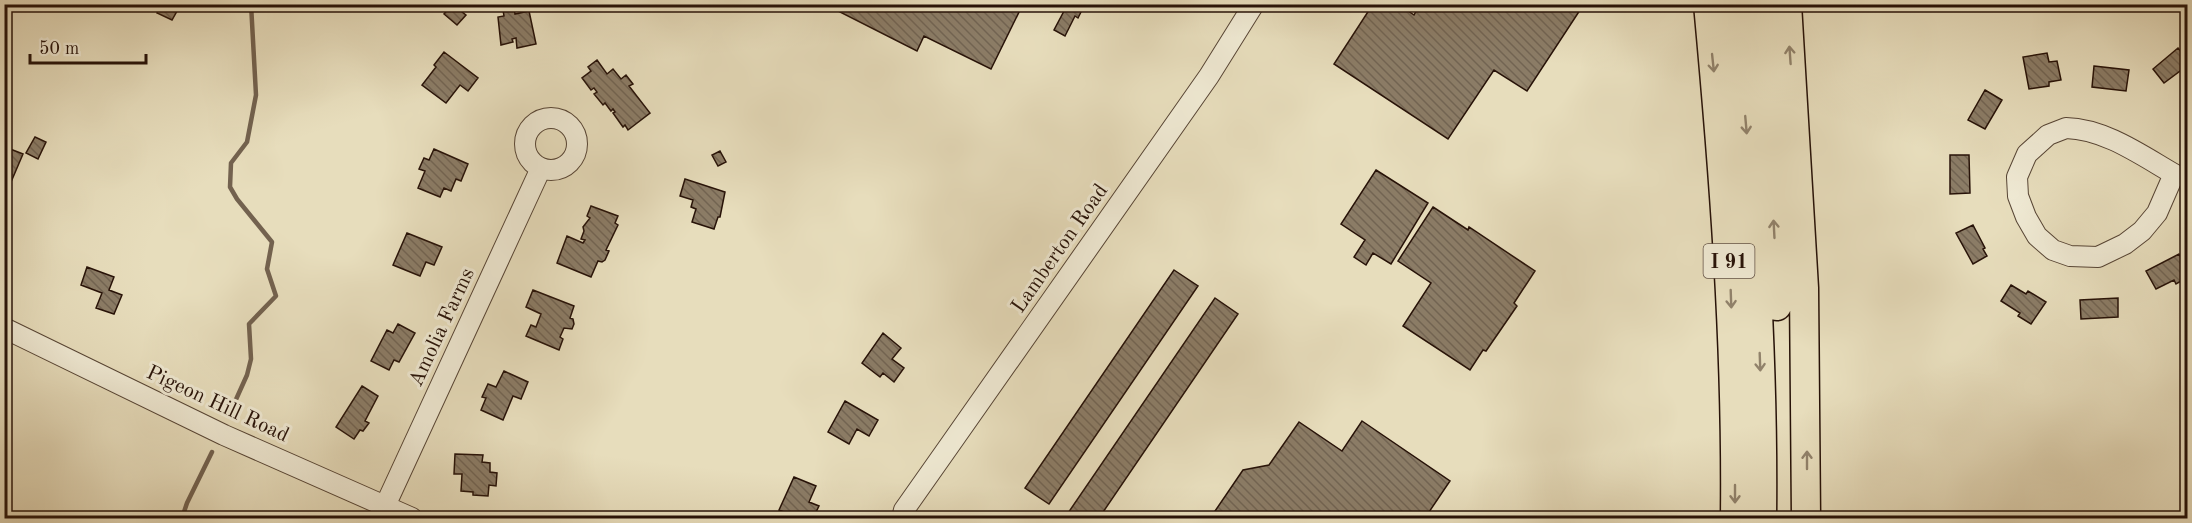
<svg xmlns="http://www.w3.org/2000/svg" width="2192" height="523" font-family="'Old Standard TT',serif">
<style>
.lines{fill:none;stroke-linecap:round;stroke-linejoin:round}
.stream{stroke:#73624f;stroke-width:4.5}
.building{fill:url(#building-back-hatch);stroke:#271208;stroke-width:1.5}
.minor-casing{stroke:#574535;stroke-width:22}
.highway-casing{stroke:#271208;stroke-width:31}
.minor{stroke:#efe9d3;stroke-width:20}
.highway{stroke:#e7ddbc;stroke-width:28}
.oneway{stroke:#91826b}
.labels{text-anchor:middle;stroke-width:6;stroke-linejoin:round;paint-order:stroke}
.shield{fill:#efe9d3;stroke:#635245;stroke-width:1.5}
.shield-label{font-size:20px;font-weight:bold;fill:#271208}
.street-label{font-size:21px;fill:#271208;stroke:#efe9d3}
</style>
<defs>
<pattern id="building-back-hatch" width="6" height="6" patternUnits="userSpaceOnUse" patternTransform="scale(1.5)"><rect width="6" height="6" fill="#8b7c66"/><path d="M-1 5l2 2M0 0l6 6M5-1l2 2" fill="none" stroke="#726452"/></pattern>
</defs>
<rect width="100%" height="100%" fill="#e7ddbc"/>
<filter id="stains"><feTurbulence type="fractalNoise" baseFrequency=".00333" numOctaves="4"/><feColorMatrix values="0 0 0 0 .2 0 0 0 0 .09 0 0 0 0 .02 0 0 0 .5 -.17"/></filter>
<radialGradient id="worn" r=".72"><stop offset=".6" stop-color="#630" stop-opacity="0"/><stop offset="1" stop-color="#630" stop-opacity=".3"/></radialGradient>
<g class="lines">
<path class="stream" d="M229,415L247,375L251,359L249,324L276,296L267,269L272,242L237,199L230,187L231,163L247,142L256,95L251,4
M182,518L187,503L212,452"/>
</g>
<path class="building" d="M162,4H181L172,20L157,13Z
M452,4L466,15L457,25L444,14Z
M837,4H1023L991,69L924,36L917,51L834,9Z
M1052,4H1085L1078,18L1075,16L1065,36L1054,30L1064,11Z
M1373,4H1398L1414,15L1420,4H1584L1527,91L1494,70L1448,139L1334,64Z
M514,8L515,14L529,11L536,44L517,48L516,38L512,39L513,42L501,45L498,17L504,16L503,10Z
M2178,48L2188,60V65L2164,83L2153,69Z
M444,52L478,78L468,91L460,85L446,103L422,85L436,67L434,65Z
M2047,53L2049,62L2057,61L2061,80L2049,82V86L2029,89L2023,57Z
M597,60L607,74L613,69L621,79L626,75L633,84L629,86L650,113L628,130L625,125L623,127L613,113L615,112L613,109L611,111L605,103L603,105L594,94L597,92L594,88L591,90L582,78L591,71L588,67Z
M2094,66L2129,70L2126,91L2092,87Z
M1985,90L2002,100L1985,129L1968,120Z
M35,137L46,142L38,159L26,153Z
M5,147L23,154L11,182L4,179Z
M434,149L468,164L461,181L456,179L451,191L444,188L440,197L418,188L425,171L419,169L424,158L429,160Z
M720,151L726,162L718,166L712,155Z
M1950,155H1969L1970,193L1950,194Z
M1376,170L1428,203L1391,264L1373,253L1366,265L1354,257L1365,240L1341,224Z
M685,179L725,192L720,217H718L714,229L692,222L696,209L691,207L693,200L680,196Z
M591,206L618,216L615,223L618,225L606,250L609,251L605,260L602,262L598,261L591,277L557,263L567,236L583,243L585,240L581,239L584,231L583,227L590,218L587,216Z
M1433,207L1468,230L1469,227L1535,271L1514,303L1517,306L1486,351L1483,350L1470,370L1403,326L1431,283L1398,261Z
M1973,225L1985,248L1983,249L1987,256L1973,264L1956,233Z
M407,233L442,247L434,265L426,262L420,276L393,265Z
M2179,254L2188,271V277L2176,284L2174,280L2156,289L2146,271Z
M87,267L114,277L109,290L122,295L114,314L96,308L102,293L81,285Z
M1174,270L1198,286L1049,504L1025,488Z
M2011,285L2026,294L2028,291L2046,302L2031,324L2018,316L2020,313L2001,301Z
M533,290L574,306L570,318L573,319L574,324L572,329L564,328L560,337L563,339L559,350L526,336L531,325L536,327L541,314L526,307Z
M1215,298L1238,314L1099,518H1069L1066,516Z
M2118,298V317L2081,319L2080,300Z
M398,324L415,333L399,362L394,360L389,370L371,361L387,330L393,333Z
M883,333L901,348L892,359L904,368L894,382L883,373L880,377L862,363Z
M504,371L528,382L521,399L513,396L503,420L481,410L486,398L482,397L488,384L496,387Z
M362,386L378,396L365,421L369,423L363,431L360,430L354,439L336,427Z
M845,401L878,420L869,436L857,429L849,444L828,432Z
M1362,421L1450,481L1429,512L1438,518H1214L1213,514L1243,470L1269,465L1299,422L1342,451Z
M455,454L483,455L482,462L490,463V472L497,473L496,486L489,485L488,496L473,495V492L461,491L462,474H454Z
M794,477L816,486L809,502L819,506L813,518H800L779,510Z"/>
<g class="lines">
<defs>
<path id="minor" d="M525 144a26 26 0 1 1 52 0a26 26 0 1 1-52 0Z
M2066,128C2105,129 2141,155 2174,174L2157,213L2142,231L2125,244L2098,257L2070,256L2053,250L2037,236L2026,217L2018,196L2017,177L2027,154L2048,135Z
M4,328L224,435L412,518
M385,506L541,168
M902,518L904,510L947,449L1209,76L1254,4"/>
<path id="highway" d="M1708,4C1724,176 1737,347 1735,518
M1735,4C1751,175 1764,347 1762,518
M1760,4L1777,306
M1787,4L1804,288L1806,518"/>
</defs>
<use href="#minor" class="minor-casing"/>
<use href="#highway" class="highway-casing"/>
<use href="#minor" class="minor"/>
<use href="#highway" class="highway"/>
</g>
<defs><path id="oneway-shaft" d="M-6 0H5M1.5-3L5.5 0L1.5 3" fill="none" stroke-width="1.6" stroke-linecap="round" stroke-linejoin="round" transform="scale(1.5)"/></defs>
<g class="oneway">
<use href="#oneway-shaft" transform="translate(1790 55) rotate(-94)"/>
<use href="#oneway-shaft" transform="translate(1713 63) rotate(84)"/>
<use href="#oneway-shaft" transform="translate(1746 125) rotate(85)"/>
<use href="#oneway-shaft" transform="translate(1774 229) rotate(-93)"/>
<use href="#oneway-shaft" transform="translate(1731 299) rotate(88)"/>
<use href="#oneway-shaft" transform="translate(1760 362) rotate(88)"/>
<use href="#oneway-shaft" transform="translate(1807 460) rotate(-90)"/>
<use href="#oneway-shaft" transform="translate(1735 494) rotate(90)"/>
</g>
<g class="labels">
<rect class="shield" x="1703.5" y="244" width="51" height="34" rx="4.5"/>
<g class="shield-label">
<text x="1729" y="268">I 91</text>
</g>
<g class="street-label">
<text transform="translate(1059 248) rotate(-55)" y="7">Lamberton Road</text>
<text transform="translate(441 327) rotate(-65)" y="7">Amolia Farms</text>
<text transform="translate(218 403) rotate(25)" y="7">Pigeon Hill Road</text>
</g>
</g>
<rect width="2192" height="523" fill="none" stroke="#e7ddbc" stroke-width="24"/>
<rect x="6" y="6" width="2180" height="511" fill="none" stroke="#271208" stroke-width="3"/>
<rect x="12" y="12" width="2168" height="499" fill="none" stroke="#271208" stroke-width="1.5"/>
<path d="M30 54v9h116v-9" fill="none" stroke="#271208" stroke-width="3"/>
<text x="39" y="54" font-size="18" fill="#271208" stroke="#efe9d3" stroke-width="4.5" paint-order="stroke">50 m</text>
<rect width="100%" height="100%" filter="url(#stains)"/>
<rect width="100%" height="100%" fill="url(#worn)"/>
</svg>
